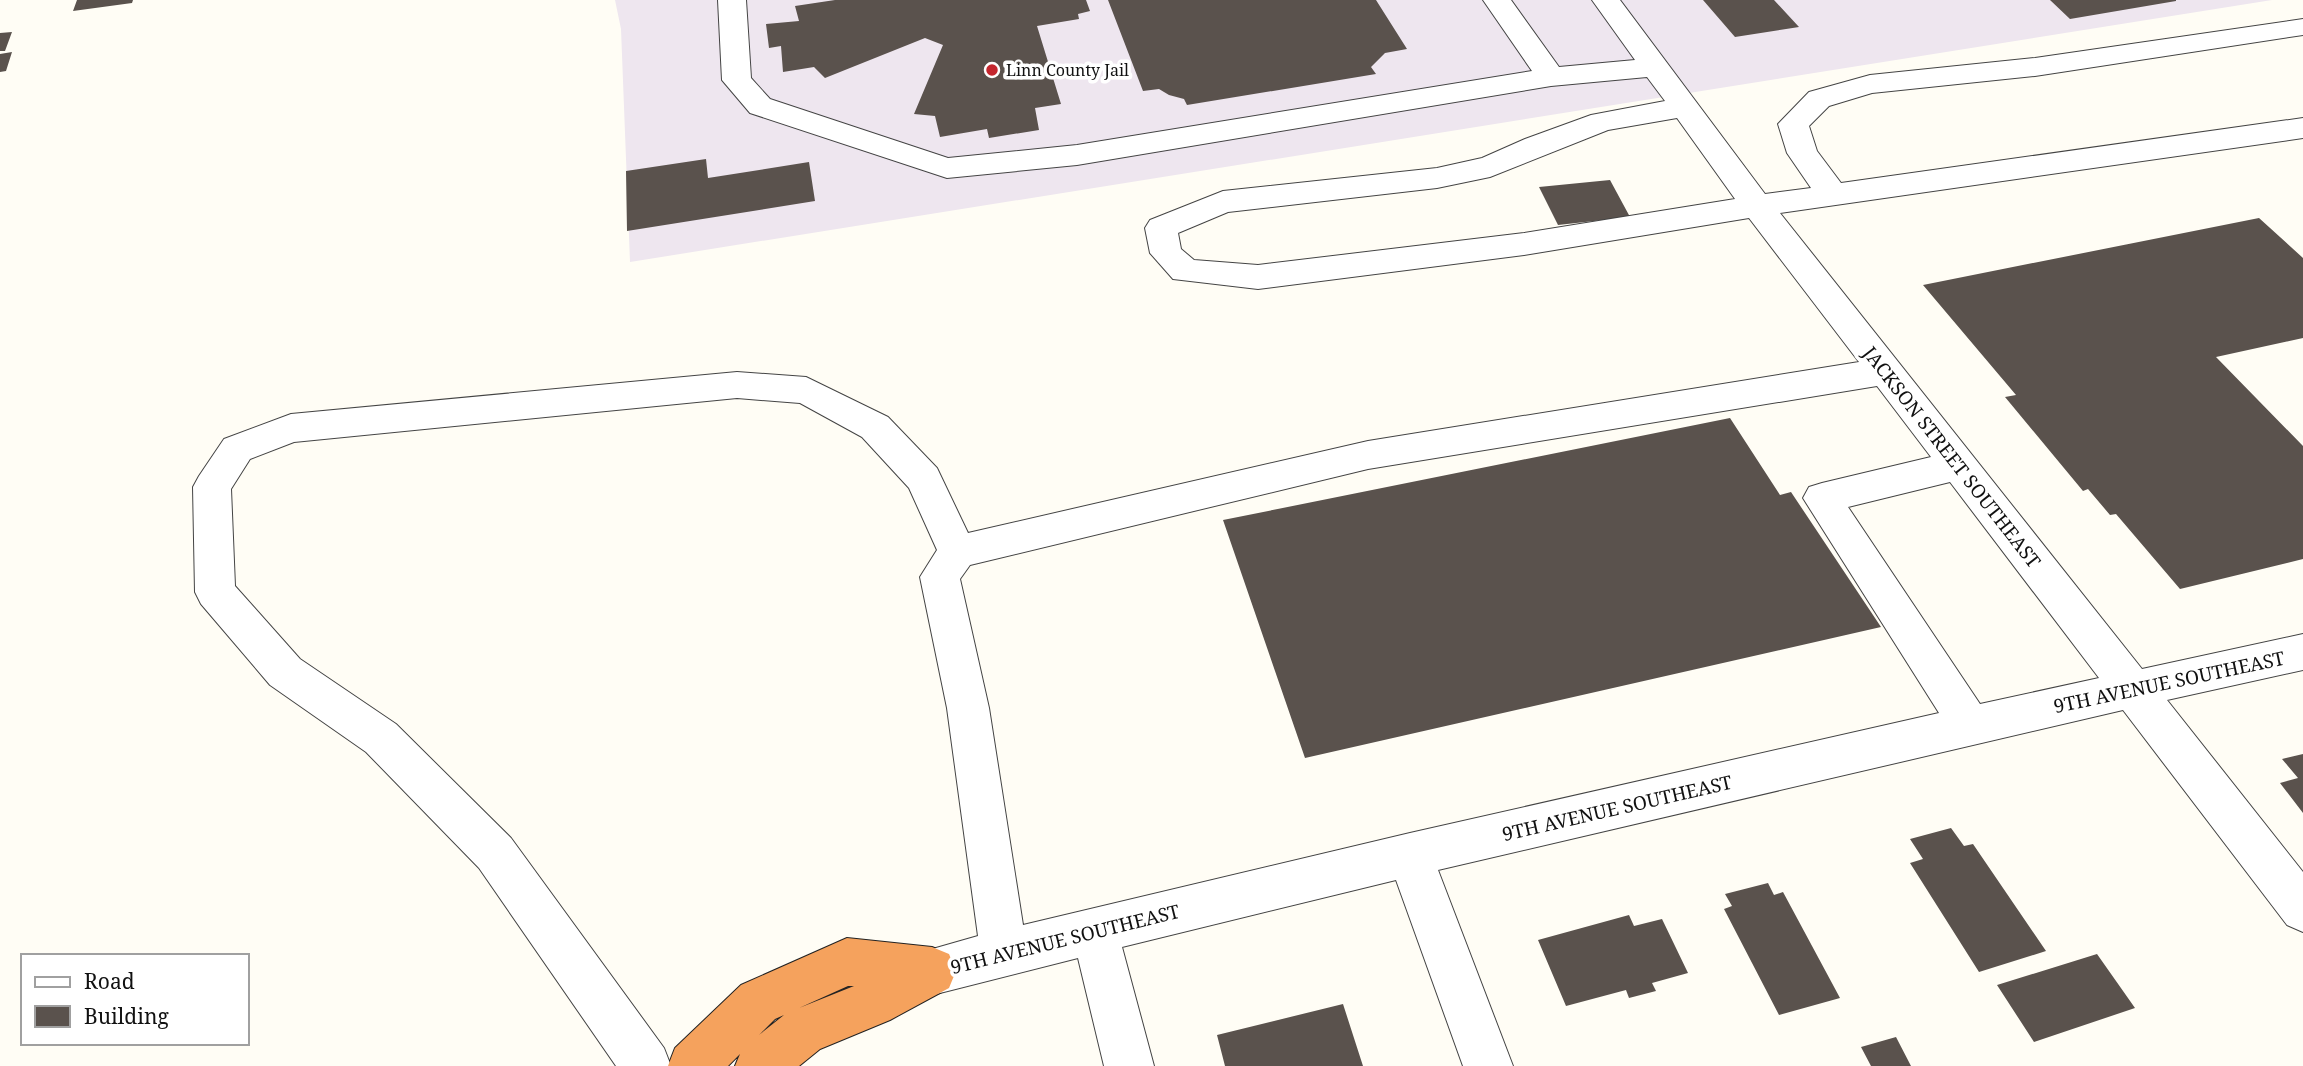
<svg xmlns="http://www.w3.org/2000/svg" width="2303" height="1066" font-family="'Noto Serif',serif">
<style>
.industrial{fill:#eee6ef}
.building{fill:#5a524d}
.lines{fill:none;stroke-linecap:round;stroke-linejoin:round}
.minor-casing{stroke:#444;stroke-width:2}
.highway-casing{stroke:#222;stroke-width:2}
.minor{fill:#fff;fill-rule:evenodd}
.highway{fill:#f5a25d;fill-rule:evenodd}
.poi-dot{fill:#c4262e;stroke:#fff;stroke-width:2.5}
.labels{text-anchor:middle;stroke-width:7;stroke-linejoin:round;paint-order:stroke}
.far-poi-label{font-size:16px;fill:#111;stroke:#fff;text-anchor:start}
.street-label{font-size:19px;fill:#111;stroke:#fff}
</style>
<rect width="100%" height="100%" fill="#fffdf5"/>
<path class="industrial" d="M615,0H2272L630,262L621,29Z"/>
<path class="building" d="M77,0H133L132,3L73,11Z
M835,0H1086L1090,11L1078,14L1079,19L1037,26L1061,104L1035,108L1039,130L989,138L987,129L940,137L935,116L914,114L943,45L925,38L825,78L814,67L783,72L781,46L769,48L766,24L799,21L795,6Z
M1108,0H1376L1407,49L1385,53L1371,67L1376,74L1187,105L1184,99L1169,95L1159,89L1143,91Z
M1703,0H1774L1799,27L1735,37Z
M2050,0H2176V1L2070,19Z
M12,32L5,51H0V33Z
M12,52L6,71L0,72V54Z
M706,159L708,178L809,162L815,201L627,231L626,171Z
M1610,180L1630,217L1558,225L1539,187Z
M2259,218L2303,258V338L2216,357L2303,446V559L2180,589L2116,514L2110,515L2088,489L2083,491L2005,397L2016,395L1923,285Z
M1730,418L1780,495L1791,492L1881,627L1305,758L1223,520Z
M2303,754V813L2280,783L2298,778L2282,759Z
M1951,828L1964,846L1973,844L2046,951L1979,972L1910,863L1923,859L1910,839Z
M1768,883L1774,895L1783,892L1840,998L1779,1015L1724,909L1732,906L1725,894Z
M1629,915L1634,926L1662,919L1688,973L1652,983L1656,991L1629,998L1626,990L1566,1006L1538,940Z
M2097,954L2135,1008L2034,1042L1997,985Z
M1343,1004L1363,1066H1225L1217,1035Z
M1896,1037L1911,1066H1871L1861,1047Z"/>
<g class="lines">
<defs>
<path id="minor" d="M718,0H746L751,78L770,99L948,158L1077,145L1532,71L1483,0H1511L1559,67L1635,60L1592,0H1620L1765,194L1811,188L1787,153L1778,124L1809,92L1870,75L2035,58L2303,19V35L2035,76L1872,93L1829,106L1809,126L1817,151L1841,183L2303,118V138L1780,213L2142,669L2303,634V670L2167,700L2303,872V932L2287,925L2123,710L1438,870L1513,1066H1463L1396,880L1122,947L1154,1066H1104L1078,958L932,995L915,988L908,971L915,954L978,936L947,708L920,577L937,550L909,488L862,437L800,403L737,398L294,442L250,459L231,489L235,586L300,659L396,724L511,838L664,1048L671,1066H616L479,868L366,752L270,685L201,604L195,592L193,487L199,476L224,439L291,414L737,372L806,377L888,417L937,468L968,533L1368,441L1859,362L1749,218L1524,255L1258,289L1173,279L1150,253L1145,228L1150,220L1223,191L1437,168L1482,158L1525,139L1591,115L1665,101L1647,77L1551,86L1077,165L947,178L750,113L722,80ZM1677,118L1735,199L1524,233L1258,265L1194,260L1181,249L1178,233L1228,212L1437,188L1490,177L1608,130ZM1877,386L1931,457L1822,483L1809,487L1803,498L1939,713L1410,833L1023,925L989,708L960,579L970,565L1368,469ZM1950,482L2099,678L1980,704L1848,507Z"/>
<path id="highway" d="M847,938L932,947L949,954L956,971L949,988L890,1020L820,1049L799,1066H735L740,1054L728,1066H668L675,1048L741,985ZM848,986H854L799,1008ZM784,1015L759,1035L775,1019Z"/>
</defs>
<use href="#minor" class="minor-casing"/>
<use href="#highway" class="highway-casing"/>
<use href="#minor" class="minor"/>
<use href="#highway" class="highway"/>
</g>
<circle class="poi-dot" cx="992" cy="70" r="7"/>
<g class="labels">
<g class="far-poi-label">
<text x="1006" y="76">Linn County Jail</text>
</g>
<g class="street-label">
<text transform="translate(1952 457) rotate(52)" y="7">JACKSON STREET SOUTHEAST</text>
<text transform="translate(2169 682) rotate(-12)" y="7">9TH AVENUE SOUTHEAST</text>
<text transform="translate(1617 808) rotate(-13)" y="7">9TH AVENUE SOUTHEAST</text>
<text transform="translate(1065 939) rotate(-14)" y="7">9TH AVENUE SOUTHEAST</text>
</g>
</g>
<rect x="21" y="954" width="228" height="91" fill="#ffffff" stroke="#a0a0a0" stroke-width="2"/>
<rect x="35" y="977" width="35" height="10" fill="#ffffff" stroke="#a0a0a0" stroke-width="2"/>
<text x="84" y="989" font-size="21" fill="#111111">Road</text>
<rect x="35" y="1006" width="35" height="21" fill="#5a524d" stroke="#a0a0a0" stroke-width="2"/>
<text x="84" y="1024" font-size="21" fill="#111111">Building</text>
</svg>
